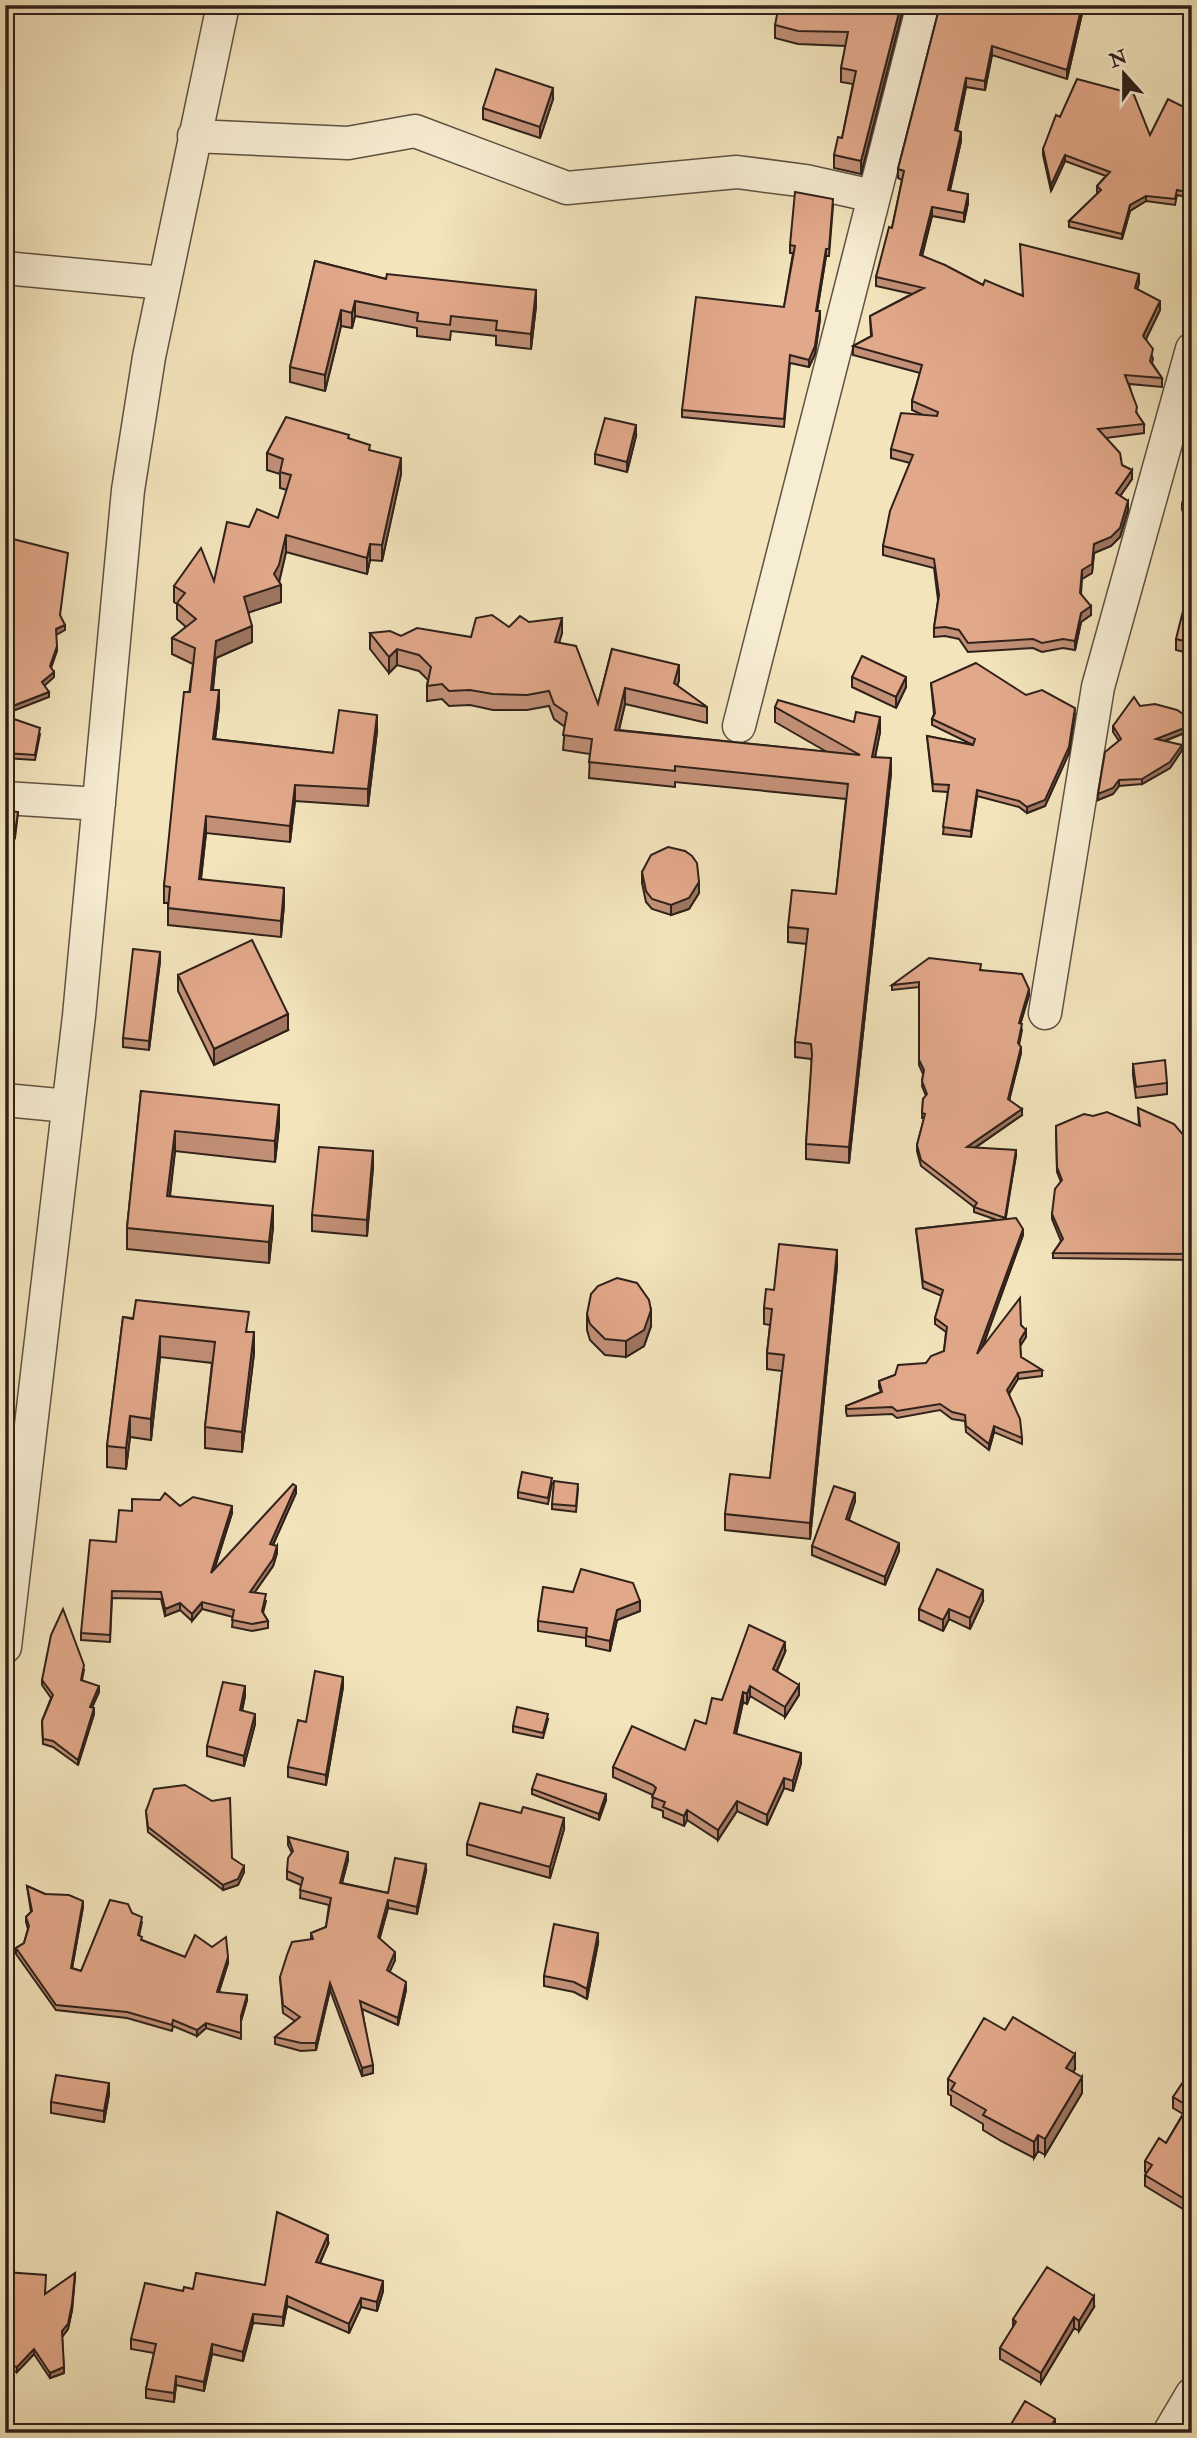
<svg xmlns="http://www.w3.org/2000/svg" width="1197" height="2438" font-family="'IM FELL Double Pica',serif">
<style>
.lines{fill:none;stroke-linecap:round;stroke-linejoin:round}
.minor-casing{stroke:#605242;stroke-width:35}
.minor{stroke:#f7edd3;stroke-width:32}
.wall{fill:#c29077;stroke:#2f211a;stroke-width:2}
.shaded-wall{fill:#9e7661;stroke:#2f211a;stroke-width:2}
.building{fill:#e2a88a;stroke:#2f211a;stroke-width:2}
</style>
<rect width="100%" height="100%" fill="#f3e4bc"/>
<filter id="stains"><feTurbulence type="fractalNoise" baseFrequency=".00286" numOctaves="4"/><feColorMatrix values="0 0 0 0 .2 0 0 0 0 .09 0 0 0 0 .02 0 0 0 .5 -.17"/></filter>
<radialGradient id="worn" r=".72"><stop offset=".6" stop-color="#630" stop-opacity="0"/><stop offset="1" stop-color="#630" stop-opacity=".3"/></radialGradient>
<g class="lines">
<defs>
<path id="minor" d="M194,136L348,143L415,131L567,188L737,172L806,181L873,196
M5,268L164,283
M739,726L923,5
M5,798L99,804
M1045,1013L1098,687L1192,349
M5,1100L68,1106
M5,1647L79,1016L128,490L149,357L223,5
M1169,2433L1192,2394"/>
</defs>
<use href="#minor" class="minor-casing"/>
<use href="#minor" class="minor"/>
</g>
<path class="wall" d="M904,5L861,174L834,168V155L842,138L853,84L841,82V68L846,46L798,44L775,38V25Z
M940,5H1084L1067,79L992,55L985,90L966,87L957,131L961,141L950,190L968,203L964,222L932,216L922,256L983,285L1022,295L1139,283L1137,289L1160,310L1146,339L1153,359L1152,363L1162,378V387L1129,384L1137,414L1144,424V433L1106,438L1122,465L1132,479L1120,496L1128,510L1120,537L1111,546L1094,553L1092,573L1082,579L1081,594L1091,615L1081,622L1075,650L1063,648L1042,652L1033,648L968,652L959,639L945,636L934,637V628L938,600L934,568L883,555V546L910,463L891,458V449L921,414L912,410V401L920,373L853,355V346L871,336L870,316L912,294L876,286V277L892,228L902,180L898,178V169Z
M553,99L540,138L483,119V108Z
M1192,111V164L1186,197L1177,195L1175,205L1146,201L1130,211L1122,239L1069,227V221L1098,193L1097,192V186L1106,176L1065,161L1051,191L1043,155V149L1060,117L1150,135Z
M833,206L829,256H826L817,311L820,319L815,354L809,367L790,363L784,427L682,417V410L784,307L793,253H790V245Z
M315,261L386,279L536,306L531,349L496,345V336L451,331L450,340L417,336V328L355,316L352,328L341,326L325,391L290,382V367Z
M636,436L627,472L595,464V454Z
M349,438L370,451L401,474L382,561L370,560L367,574L286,552L279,582L281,602L248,612L252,642L216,658L213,690L219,707L215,739L333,753L377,731L368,806L295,801L290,842L206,833L201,879L284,905L281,937L168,925V903H164V886L193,664L172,654V638L186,627L177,619V604L174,602V586L214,581L249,527L278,518L287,490L280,488V474L267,470V453Z
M1192,486V541L1182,509V504Z
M1192,614V654L1176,650V639Z
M529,622L562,633L559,642L598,704L612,649L679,680L677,686L707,707V723L625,704L619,730L827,752L775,722V707L880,732L875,757L891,773L849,1163L806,1159V1144L812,1063L811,1059L795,1057V1042L807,944L788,942V927L836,894L846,799L675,782V787L589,778L590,754L563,750L565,727L554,719L549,706L527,710H493L470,705L449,706L442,699L427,701V686L428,680L419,671L397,665L389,673L370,649V633L401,636L471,637Z
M852,677L906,687L896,708L852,687Z
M931,683L1026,695L1075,714L1069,753L1045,806L1027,813L1019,807L977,796L971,837L943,834L948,792L933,791L927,736L973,745L932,725V719L934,714Z
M1140,706L1192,720V730L1165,741L1182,750L1170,768L1142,784L1119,786L1113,794L1098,800L1119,741L1113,732V726Z
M5,716L40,734L35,760L5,758Z
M642,872L699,893L689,909L671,915L652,909L646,902L642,883Z
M160,961L149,1050L123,1047V1038Z
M981,970L1029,995L1020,1024L1022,1030L1019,1045L1021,1053L1009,1100L1022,1115L975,1148L1016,1155L1005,1220L1023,1235L982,1349L1021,1325L1026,1337L1020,1346L1021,1357L1042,1370V1376L1018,1379L1009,1394L1022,1438V1444L994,1432L989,1450L966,1432L965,1421L952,1419L940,1410L897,1418L892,1414L847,1416L846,1412V1406L881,1392L879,1387V1381L926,1363L944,1351L946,1332L935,1324V1318L942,1296L923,1288L916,1229L997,1220L974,1212V1207L921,1166L917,1151V1145L924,1119L922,1118L923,1099L926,1096L922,1086L923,1074L919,1065V987L892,990V985Z
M178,975L288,1030L214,1065L178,991Z
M1133,1064L1167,1083V1094L1136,1098L1133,1075Z
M141,1091L279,1126L275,1162L175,1151L170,1196L273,1227L269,1263L127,1249V1228Z
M1138,1108L1192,1145V1260L1053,1258V1253L1061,1241L1052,1219V1214L1061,1182L1057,1172L1056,1126H1139Z
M373,1167L367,1236L312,1231V1215Z
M837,1266L810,1539L725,1530V1514L770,1478L782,1371L767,1369V1353L770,1325L764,1324V1308L774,1290Z
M587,1314L651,1326L644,1346L626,1357L605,1355L590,1340L587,1330Z
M123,1317L249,1332L254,1353L242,1452L205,1448V1427L212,1363L160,1357L151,1440L130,1437L126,1469L107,1467V1446Z
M552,1483L548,1504L518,1498V1492Z
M578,1489L576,1512L552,1509V1504Z
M296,1493L273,1545L277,1553L273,1566L254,1593L266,1601L263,1613L268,1621V1628L252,1631L232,1627L233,1617L202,1609L192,1621L180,1610L165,1616L161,1599L112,1598L110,1642L81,1640V1633L116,1542L132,1511L180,1506L232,1513L214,1570Z
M855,1501L849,1520L899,1551L885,1585L812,1555V1546Z
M983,1601L970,1629L949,1619L943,1631L919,1620V1609Z
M640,1611L617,1620L610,1651L586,1646V1638L538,1631V1621Z
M785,1652L777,1671L799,1695L785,1717L750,1696L747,1704L743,1702L736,1734L801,1763L793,1791L784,1788L767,1825L737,1811L718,1840L687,1820L684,1826L663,1817V1811L652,1807L653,1795L613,1777V1767L685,1750L706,1724L722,1700Z
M84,1670L82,1680L99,1692L92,1707L94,1714L78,1765L53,1747L43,1744L42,1721L51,1698L42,1685V1680Z
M343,1687L326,1785L288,1777V1767Z
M245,1696L242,1711L255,1724L244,1766L207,1756V1746Z
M548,1719L543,1738L513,1732V1726Z
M532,1789L606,1800L599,1820L532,1794Z
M146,1811L232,1858L244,1872L238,1885L223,1890L148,1832Z
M564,1829L550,1878L467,1855V1844Z
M288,1837L348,1860L342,1883L388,1893L426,1871L417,1914L388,1908L379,1939L395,1960L389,1972L406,1990L398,2025L362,2009L373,2073L362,2076L330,1990L316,2050L301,2051L275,2044V2037L295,2021L283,2013L280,1977L311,1939V1933L326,1927L329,1905L300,1898L301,1885L287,1879V1871L292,1853L288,1845Z
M27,1886L45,1894L83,1907L72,1968L81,1971L132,1913L142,1922L139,1936L142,1940L185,1957L228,1963L219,1992L247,2000L241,2021V2039L206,2028L197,2036L173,2026L172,2031L127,2018L56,2010L16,1954V1948L24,1943L28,1929L26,1922V1917L31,1912Z
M598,1943L587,1999L574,1992L544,1986V1976Z
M1005,2030L1075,2069L1073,2072L1082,2093L1045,2155L1038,2151L1034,2158L1001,2141L983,2130V2124L951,2105V2096L948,2094V2079Z
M1192,2083V2195L1183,2209L1145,2186V2175L1147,2173L1145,2172V2161L1166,2143L1183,2114L1173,2108V2097Z
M109,2094L104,2122L51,2113V2102Z
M328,2244L320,2263L383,2291L377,2311L361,2307L349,2333L287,2306L283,2326L253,2323L243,2361L212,2354L204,2391L176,2385L174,2402L146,2398V2389L154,2353L131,2349V2339L183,2291L193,2289L265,2285Z
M5,2272L45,2294L75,2278L72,2310L68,2329L62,2337L64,2373L50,2378L34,2354L17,2372L5,2370Z
M1094,2307L1079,2331L1074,2328L1041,2383L1000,2359V2348L1013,2328V2319Z
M1010,2426L1055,2430L1054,2433H1010Z"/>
<path class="shaded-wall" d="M901,5H904L861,174V161Z
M1082,5H1084L1067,79V70Z
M992,46V55L985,90V81Z
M966,78V87L955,140V130Z
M553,88V99L540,138V127Z
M961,132V141L948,199V190Z
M1065,155V161L1051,191V185Z
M1192,159V164L1186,197V192Z
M968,194V203L964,222V213Z
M1146,196V201L1130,211L1122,239V234L1130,205Z
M932,207V216L920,264V255Z
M826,249V256L816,318V311Z
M1139,274V283L1135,297V288Z
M536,290V306L531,349V334Z
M355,301V316L352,328V313Z
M1160,301V310L1143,345V336Z
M341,310V326L325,391V375Z
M820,311V319L815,354L809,367V360Z
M636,425V436L627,472V462Z
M401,458V474L382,561V545Z
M1132,470V479L1116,502V493Z
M1128,501V510L1120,537L1111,546L1094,553L1092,573L1082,579V570L1094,544Z
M286,535V552L279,582L281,585V602L244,614V597L274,574Z
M370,544V560L367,574V558Z
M1091,606V615L1081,622L1075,650V641L1081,613Z
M562,618V633L555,657V642Z
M65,625V630L56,635V629Z
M252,626V642L216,658L211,706V690L216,641Z
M57,646V651L50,671V666Z
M397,649V665L389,673V657Z
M679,665V680L674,698V683Z
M54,672V677L42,688V682Z
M906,677V687L896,708V697Z
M625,688V704L615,745V730Z
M219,690V707L213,756V739Z
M49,692V697L5,714V709Z
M1075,708L1069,753L1045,806L1027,813V807Z
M377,715V731L368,806V789Z
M880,717V732L872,772V757Z
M1192,725V730L1156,744V739Z
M1182,745V750L1170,768L1142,784V779Z
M891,758V773L849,1163V1147Z
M1119,780V786L1113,794L1098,800V794Z
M295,785V801L290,842V826Z
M977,790V796L971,837V831Z
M18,812L15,838L5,861V855Z
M206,816V833L199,896V879Z
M699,882V893L689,909L671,915V905Z
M284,888V905L281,937V921Z
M160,952V961L149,1050V1041Z
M1029,989V995L1019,1029V1023Z
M288,1014V1030L214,1065V1049Z
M1021,1047V1053L1008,1105V1099Z
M279,1105V1126L275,1162V1141Z
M1022,1109V1115L967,1153V1147Z
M175,1131V1151L167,1217V1196Z
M1016,1150V1155L1005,1223V1218Z
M373,1151V1167L367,1236V1220Z
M273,1206V1227L269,1263V1242Z
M1023,1229V1235L977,1361V1354Z
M837,1250V1266L810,1539V1523Z
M651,1310V1326L644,1346L626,1357V1341Z
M1026,1330V1337L1020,1346V1340Z
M254,1332V1353L242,1452V1432Z
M160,1336V1357L151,1440V1419Z
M1018,1373V1379L1007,1396V1390Z
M130,1416V1437L126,1469V1448Z
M994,1426V1432L989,1450V1444Z
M296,1486V1493L270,1551V1544Z
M855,1493V1501L846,1527V1519Z
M232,1506V1513L211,1580V1573Z
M899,1543V1551L885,1585V1577Z
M277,1546V1553L273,1566L250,1599V1592Z
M983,1590V1601L970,1629V1618Z
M640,1601V1611L617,1620L610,1651V1641L617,1610Z
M202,1602V1609L192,1621V1614Z
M180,1603V1610L165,1616V1609Z
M949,1609V1619L943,1631V1620Z
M785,1642V1652L773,1679V1669Z
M343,1677V1687L326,1785V1775Z
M799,1685V1695L785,1717V1707Z
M99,1686V1692L90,1712V1707Z
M245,1686V1696L240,1720V1710Z
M750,1686V1696L747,1704V1694Z
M743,1692V1702L734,1743V1733Z
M94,1708V1714L78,1765V1760Z
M255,1714V1724L244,1766V1756Z
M801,1753V1763L793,1791V1781Z
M784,1778V1788L767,1825V1815Z
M606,1794V1800L599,1820V1814Z
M737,1801V1811L718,1840V1830Z
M687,1810V1820L684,1826V1816Z
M564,1818V1829L550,1878V1867Z
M348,1852V1860L340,1890V1883Z
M426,1864V1871L417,1914V1907Z
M244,1866V1872L238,1885L223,1890V1885Z
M388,1900V1908L378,1945V1937Z
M83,1901V1907L71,1974V1968Z
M598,1933V1943L587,1999V1989Z
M395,1952V1960L387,1978V1970Z
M228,1957V1963L217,1997V1992Z
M406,1982V1990L398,2025V2018Z
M330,1983V1990L316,2050V2043Z
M247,1995V2000L241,2021V2016Z
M206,2023V2028L197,2036V2030Z
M1075,2054V2069L1066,2084V2068Z
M373,2065V2073L362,2076V2068Z
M1082,2077V2093L1045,2155V2139Z
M109,2083V2094L104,2122V2111Z
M1038,2135V2151L1034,2158V2142Z
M1192,2184V2195L1183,2209V2198Z
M328,2235V2244L316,2271V2262Z
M75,2273L72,2310L68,2329L62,2337V2331Z
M383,2281V2291L377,2311V2302Z
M287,2296V2306L283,2326V2317Z
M1094,2296V2307L1079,2331V2321Z
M361,2298V2307L349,2333V2324Z
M253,2314V2323L243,2361V2352Z
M1074,2317V2328L1041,2383V2373Z
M212,2344V2354L204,2391V2382Z
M34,2349V2354L17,2372V2367Z
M64,2367V2373L50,2378V2373Z
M176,2376V2385L174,2402V2393Z
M1055,2419V2430L1054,2433H1048Z"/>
<path class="building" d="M779,5H901L861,161L834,155L838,137L842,138L856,71L841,68L848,32L798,31L775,25Z
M940,5H1082L1067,70L992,46L985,81L966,78L955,130L961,132L948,190L968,194L964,213L932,207L920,255L945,265L983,285L985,280L1023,296L1020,244L1139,274L1135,288L1160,301L1143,336L1153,349L1150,361L1162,378L1125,375L1137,407L1136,412L1144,424L1098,429L1120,453L1122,465L1132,470L1116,493L1128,501L1120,528L1111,537L1094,544L1092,564L1082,570L1080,593L1091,606L1081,613L1075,641L1063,639L1042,643L1033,639L968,643L959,630L945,627L934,628L939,595L934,559L883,546L890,511L913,455L891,449L901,413L937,416L938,412L912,401L922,365L853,346L872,336L870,316L924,288L876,277L889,227L892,228L904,171L898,169Z
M496,69L553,88L540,127L483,108Z
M1077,79L1122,91L1132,90L1150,135L1168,99L1192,111V159L1186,192L1177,190L1175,199L1146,196L1130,205L1122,234L1069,221L1101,190L1097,186L1110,172L1065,155L1051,185L1043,149L1056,115L1060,117Z
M795,192L833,199L829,249H826L816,311H820L815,346L809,360L790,355L784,419L682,410L696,297L784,307L795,246L790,245Z
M315,261L386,279L387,274L536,290L531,334L496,330L497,321L451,316L450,325L417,321L418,313L355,301L352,313L341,310L325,375L290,367Z
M286,417L349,435L348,438L370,445L369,450L401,458L382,545L370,544L367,558L286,535L279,565L274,574L281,585L244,597L252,626L216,641L211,690H219L213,739L333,753L339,710L377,715L368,789L295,785L290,826L206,816L199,879L284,888L281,921L168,908L170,887L164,886L176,766L184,692H190L195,648L172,638L196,619L177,603L185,593L174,586L201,548L214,581L227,522L249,527L257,509L278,518L291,475L280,472L283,459L267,453Z
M605,418L636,425L627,462L595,454Z
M1187,485L1192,486V536L1182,504Z
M5,537L68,553L60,615L65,625L56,629L57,646L50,666L54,672L42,682L49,692L5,709Z
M1183,611L1192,614V643L1176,639Z
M492,615L509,627L520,616L529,622L562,618L555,642L576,646L598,704L612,649L679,665L674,683L707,707L625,688L615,730L860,755L775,707L778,700L854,722L856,712L880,717L872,757L891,758L849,1147L806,1144L812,1054L811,1044L795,1042L808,929L788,927L792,890L836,894L848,784L675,766V771L589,762L592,739L563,735L567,713L554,704L549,691L527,695L493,694L470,690L449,691L442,684L427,686L431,667L419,655L397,649L389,657L370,633L390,631L401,636L417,628L471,637L476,618Z
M862,656L906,677L896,697L852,677Z
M976,663L1026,695L1042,690L1075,708L1069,747L1045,800L1027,807L1019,801L977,790L971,831L943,827L949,785L933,784L927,736L973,745L975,739L932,719L935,713L931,683Z
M1134,697L1140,706L1155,704L1177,710L1192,720V725L1156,739L1182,745L1170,762L1142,779L1119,780L1113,788L1098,794L1105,752L1121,739L1113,726Z
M5,716L40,728L35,755L5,753Z
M5,810L18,812L15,833L5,855Z
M668,847L685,851L692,856L697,863L699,882L689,898L671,905L652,899L646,891L642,872L651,855Z
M5,859L10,860L7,884L5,883Z
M252,940L288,1014L214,1049L178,975Z
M133,949L160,952L149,1041L123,1038Z
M929,958L981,964L980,970L1022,974L1029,989L1019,1023L1022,1024L1018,1043L1021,1047L1008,1099L1022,1109L967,1147L1016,1150L1005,1218L974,1207L977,1203L921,1160L917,1145L925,1114L922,1113L923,1099L927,1094L922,1081L924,1070L919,1060V982L892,985Z
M1165,1060L1167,1083L1136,1087L1133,1064Z
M141,1091L279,1105L275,1141L175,1131L167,1196L273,1206L269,1242L127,1228Z
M1138,1108L1174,1124L1192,1145V1254L1053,1253L1063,1239L1052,1214L1055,1189L1062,1180L1057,1167L1056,1126L1084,1114L1093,1116L1107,1112L1140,1126Z
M319,1147L373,1151L367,1220L312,1215Z
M1016,1218L1023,1229L977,1354L1020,1298L1021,1325L1026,1330L1020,1340L1021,1357L1042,1370L1018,1373L1007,1390L1020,1419L1022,1438L994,1426L989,1444L966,1426L965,1415L952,1412L940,1404L897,1411L892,1407L847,1409L846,1406L882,1392L879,1381L895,1375L898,1365L926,1363L931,1356L944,1351L947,1327L935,1318L943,1290L923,1281L916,1229Z
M779,1244L837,1250L810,1523L725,1514L730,1474L770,1478L784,1355L767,1353L772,1309L764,1308L766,1289L774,1290Z
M617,1278L637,1283L649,1300L651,1310L644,1330L626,1341L605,1339L590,1324L587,1314L591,1294L598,1286Z
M136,1300L249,1312L246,1332H254L242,1432L205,1427L215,1342L160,1336L151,1419L130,1416L126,1448L107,1446L123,1317L133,1319Z
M522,1472L552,1478L548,1498L518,1492Z
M554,1481L578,1484L576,1506L552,1504Z
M293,1484L296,1486L270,1544L277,1546L273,1559L250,1592L266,1594L262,1611L268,1621L252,1624L232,1620L234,1610L202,1602L192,1614L180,1603L165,1609L161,1592L112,1591L110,1635L81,1633L90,1540L116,1542L119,1510L132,1511V1499L160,1500L165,1493L180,1506L193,1497L232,1506L211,1573Z
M834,1486L855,1493L846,1519L899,1543L885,1577L812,1546Z
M581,1569L633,1583L640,1601L617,1610L610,1641L586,1636L587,1628L538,1621L543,1587L573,1592Z
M937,1569L983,1590L970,1618L949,1609L943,1620L919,1609Z
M63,1609L84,1665L81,1680L99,1686L90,1707L94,1708L78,1760L53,1741L43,1739L42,1721L53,1695L42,1680L51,1635Z
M749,1625L785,1642L773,1669L799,1685L785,1707L750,1686L747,1694L743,1692L734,1733L801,1753L793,1781L784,1778L767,1815L737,1801L718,1830L687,1810L684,1816L663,1807L665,1802L652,1797L656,1788L653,1785L613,1767L632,1726L685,1750L695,1720L706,1724L712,1698L722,1700Z
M315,1671L343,1677L326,1775L288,1767L298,1720L306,1722Z
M223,1682L245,1686L240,1710L255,1714L244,1756L207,1746Z
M517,1707L548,1714L543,1733L513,1726Z
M537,1774L606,1794L599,1814L532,1789Z
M185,1785L212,1801L230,1798L232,1858L244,1866L238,1879L223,1885L148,1827L146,1811L154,1789Z
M480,1803L521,1813L523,1807L564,1818L550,1867L467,1844Z
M288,1837L348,1852L340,1883L388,1893L395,1858L426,1864L417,1907L388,1900L378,1937L395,1952L387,1970L406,1982L398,2018L360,2001L373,2065L362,2068L330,1983L316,2043H301L275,2037L300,2017L283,2005L280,1977L287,1955L292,1942L313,1939L311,1933L326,1927L331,1898L300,1890L303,1878L287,1871L288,1858L293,1851Z
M27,1886L45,1894L69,1895L83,1901L71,1968L81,1971L110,1900L128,1904L132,1913L142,1917L138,1935L142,1937L141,1940L185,1957L195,1935L212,1947L226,1937L228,1957L217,1992L247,1995L241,2016V2033L206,2023L197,2030L173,2020L172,2025L127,2012L56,2005L16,1948L24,1943L29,1926L26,1917L32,1911Z
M554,1924L598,1933L587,1989L574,1982L544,1976Z
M1013,2017L1075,2054L1066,2068L1082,2077L1045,2139L1038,2135L1034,2142L983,2115L986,2110L951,2090L955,2083L948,2079L984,2018L1005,2030Z
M56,2075L109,2083L104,2111L51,2102Z
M1185,2079L1192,2083V2184L1183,2198L1145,2175L1152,2165L1145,2161L1159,2138L1166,2143L1188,2106L1173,2097Z
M277,2212L328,2235L316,2262L383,2281L377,2302L361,2298L349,2324L287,2296L283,2317L253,2314L243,2352L212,2344L204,2382L176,2376L174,2393L146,2389L156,2344L131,2339L145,2283L183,2291L184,2287L193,2289L196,2273L265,2285Z
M1047,2267L1094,2296L1079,2321L1074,2317L1041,2373L1000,2348L1016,2322L1013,2319Z
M5,2272L46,2275L45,2294L75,2273L72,2304L68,2324L62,2331L64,2367L50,2373L34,2349L17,2367L5,2364Z
M1025,2401L1055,2419L1048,2433H1021L1010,2426Z"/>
<rect width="1197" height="2438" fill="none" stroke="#f3e4bc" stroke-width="28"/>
<rect x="7" y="7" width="1183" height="2424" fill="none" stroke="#2f211a" stroke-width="3.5"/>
<rect x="14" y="14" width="1169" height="2410" fill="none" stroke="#2f211a" stroke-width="2"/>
<g transform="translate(1124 74) rotate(339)" stroke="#f7edd3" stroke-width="5" paint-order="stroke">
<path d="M0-5L12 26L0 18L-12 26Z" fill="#2f211a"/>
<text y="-10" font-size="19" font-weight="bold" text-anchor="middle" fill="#2f211a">N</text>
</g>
<rect width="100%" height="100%" filter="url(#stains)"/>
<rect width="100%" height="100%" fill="url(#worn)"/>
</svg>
